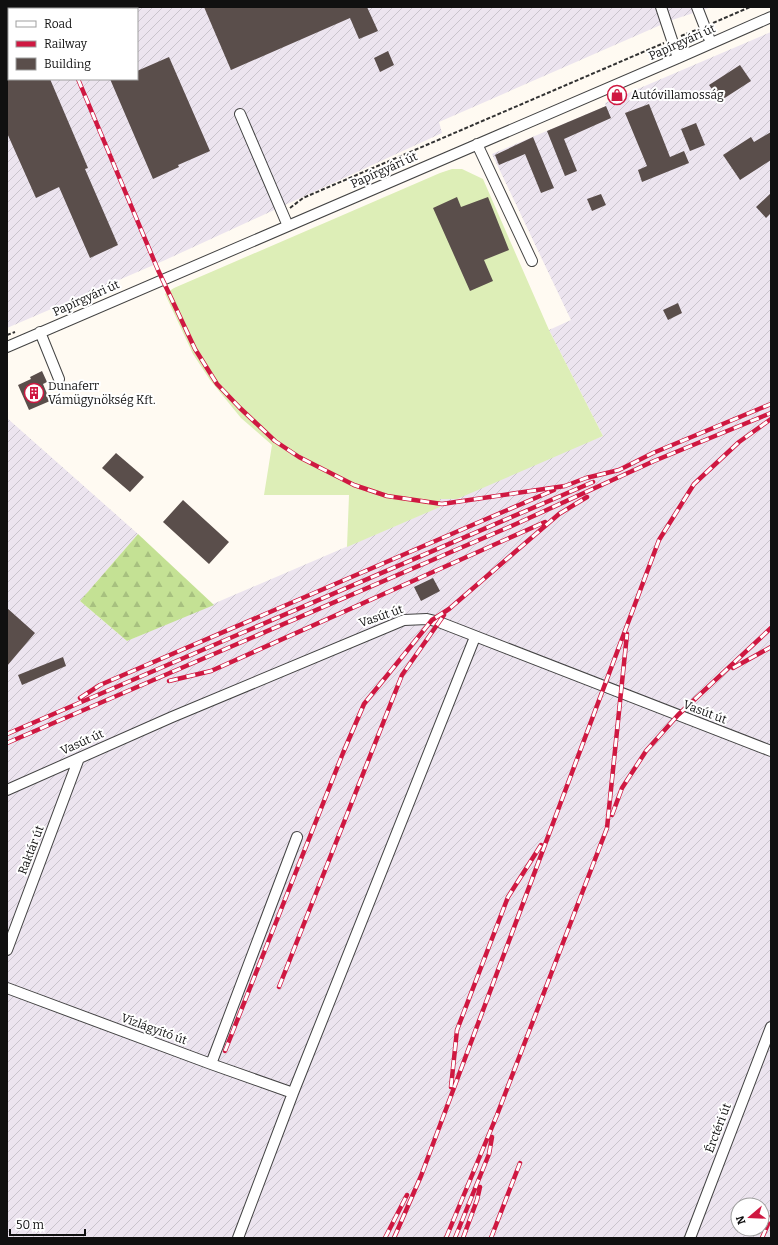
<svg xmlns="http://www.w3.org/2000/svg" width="778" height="1245" font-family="Bitter,serif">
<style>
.industrial{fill:url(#industrial-furrows);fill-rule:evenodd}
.grass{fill:#ddeeb7}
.forest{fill:url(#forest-firs)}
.building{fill:#5a4e4b}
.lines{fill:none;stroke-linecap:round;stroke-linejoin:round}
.minor-casing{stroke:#434343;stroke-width:12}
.path{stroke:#323232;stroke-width:2;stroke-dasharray:4 2;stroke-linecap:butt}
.minor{stroke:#fff;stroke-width:10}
.rail-casing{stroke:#cf1841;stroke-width:4.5}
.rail{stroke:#fff;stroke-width:3;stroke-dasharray:9;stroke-linecap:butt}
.labels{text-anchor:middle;stroke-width:4;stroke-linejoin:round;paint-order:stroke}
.street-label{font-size:12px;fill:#101010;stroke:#fff}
.poi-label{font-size:12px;fill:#101010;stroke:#fff;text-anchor:start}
</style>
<defs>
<pattern id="industrial-furrows" width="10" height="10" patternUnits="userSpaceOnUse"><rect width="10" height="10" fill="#ece4ef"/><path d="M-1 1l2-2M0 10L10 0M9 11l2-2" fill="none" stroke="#c9c3cc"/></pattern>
<pattern id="forest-firs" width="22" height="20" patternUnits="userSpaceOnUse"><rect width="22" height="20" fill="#c4e194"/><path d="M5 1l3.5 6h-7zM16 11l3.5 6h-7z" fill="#a7c07f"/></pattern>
</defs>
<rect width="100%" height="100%" fill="#fffaf2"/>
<path class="industrial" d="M7,7H712L672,20L439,122L442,133L163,261L7,328ZM9,9H137V79H9Z
M771,32V1238H7V418L138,534L80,601L127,641L439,507L440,499L603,436L549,330L571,320L492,154L606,106L605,103ZM738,1205H762V1229H738Z"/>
<path class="grass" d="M452,169H462L483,179L549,330L603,436L457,499H440V507L347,547L349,495H264L272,445L241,418L210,380L193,354L165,294L174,288L440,173Z"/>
<path class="forest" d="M138,534L214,605L127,641L80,601Z"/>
<path class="building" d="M204,7H367L378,31L359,39L350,18L231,70Z
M388,51L394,65L380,72L374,58Z
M169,57L210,151L178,165L179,167L153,179L110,79H137V71Z
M740,65L751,81L720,101L709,85Z
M7,79H50L88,168L85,169L118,245L90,258L59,187L36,198L7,133Z
M649,104L670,157L684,151L689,163L642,182L638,170L647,166L625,113Z
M606,106L611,118L564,139L577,171L565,176L547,131Z
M696,123L705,145L690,151L681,129Z
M771,132V160L740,180L723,155L751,137L754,142Z
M533,137L554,188L541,193L525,154L499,165L495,155Z
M771,193V213L766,218L756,207Z
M601,194L606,205L592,211L587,199Z
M457,197L461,207L488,197L509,250L484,260L493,281L470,291L433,208Z
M678,303L682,313L668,320L663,310Z
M42,371L47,382L43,384L50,401L29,410L18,385L31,379L30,377Z
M116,453L144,477L130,492L102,468Z
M183,500L229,542L209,564L163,522Z
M433,578L440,591L421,601L414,587Z
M7,608L35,633L7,666Z
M63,657L66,666L22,685L18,675Z"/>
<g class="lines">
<defs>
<path id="minor" d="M661,7L678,58
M697,7L711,43
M240,114L288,226
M477,144L532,261
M40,332L59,379
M7,347L678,58L771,17
M7,790L172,717L404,620L427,619L439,622L771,751
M7,950L79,758
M7,988L211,1064L293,1093
M211,1064L297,837
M238,1238L293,1093L475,637
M690,1238L771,1027"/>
</defs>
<use href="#minor" class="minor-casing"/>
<path class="path" d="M713,23L750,7
M681,36L696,30
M290,208L303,198L664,43
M7,335L15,332"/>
<use href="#minor" class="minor"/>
<defs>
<path id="rail" d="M47,7L48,9
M78,79L158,270L195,349L217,384L240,408L275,441L299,457L354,485L387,496L442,504L565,486L586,478L619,470L653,453L771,404
M733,668L771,647
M169,681L211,671L545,522
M80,698L100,685L554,490
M7,734L593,482
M7,743L516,524L654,461L771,413
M612,815L622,788L646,751L678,715L771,628
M279,987L402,675L444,615
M225,1051L343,753L364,704L432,620L449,609L559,514L587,497
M451,1087L457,1030L508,897L541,845
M385,1238L407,1195
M394,1238L421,1176L659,540L694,484L739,442L771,419
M446,1238L497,1115L607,828L627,634
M455,1238L489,1154L492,1137
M463,1238L477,1200L480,1187
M491,1238L520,1163
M762,1238L771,1217"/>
</defs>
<use href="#rail" class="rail-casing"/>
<use href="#rail" class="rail"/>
</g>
<defs>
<symbol id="shop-ring" viewBox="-11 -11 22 22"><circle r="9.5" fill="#fff" stroke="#cf1841" stroke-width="1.5"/><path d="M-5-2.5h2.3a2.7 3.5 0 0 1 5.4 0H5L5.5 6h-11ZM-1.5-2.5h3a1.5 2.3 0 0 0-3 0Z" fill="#cf1841"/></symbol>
<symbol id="building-ring" viewBox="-11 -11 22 22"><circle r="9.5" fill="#fff" stroke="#cf1841" stroke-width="1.5"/><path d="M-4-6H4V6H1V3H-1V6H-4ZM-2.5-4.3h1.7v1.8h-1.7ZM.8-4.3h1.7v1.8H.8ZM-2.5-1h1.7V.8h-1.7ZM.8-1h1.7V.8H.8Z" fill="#cf1841"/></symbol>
</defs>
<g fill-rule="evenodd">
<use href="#shop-ring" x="606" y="84" width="22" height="22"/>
<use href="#building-ring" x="23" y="382" width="22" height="22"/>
</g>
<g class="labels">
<g class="street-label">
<text transform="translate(682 42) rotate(-24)" y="4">Papírgyári út</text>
<text transform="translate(384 170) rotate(-24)" y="4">Papírgyári út</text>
<text transform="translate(86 298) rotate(-24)" y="4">Papírgyári út</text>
<text transform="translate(381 616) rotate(-19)" y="4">Vasút út</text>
<text transform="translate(705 712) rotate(21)" y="4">Vasút út</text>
<text transform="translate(82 742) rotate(-24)" y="4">Vasút út</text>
<text transform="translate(31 850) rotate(-69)" y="4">Raktár út</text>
<text transform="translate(154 1029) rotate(20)" y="4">Vízlágyító út</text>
<text transform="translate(718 1128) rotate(-69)" y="4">Érctéri út</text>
</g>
<g class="poi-label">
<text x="631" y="99">Autóvillamosság</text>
<text x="48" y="390">Dunaferr<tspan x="48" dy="14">Vámügynökség Kft.</tspan></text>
</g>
</g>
<rect width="778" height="1245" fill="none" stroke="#101010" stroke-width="16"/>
<rect x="8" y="8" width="130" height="72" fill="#ffffff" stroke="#9f9f9f"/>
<rect x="16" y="21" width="20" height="6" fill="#ffffff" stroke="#9f9f9f"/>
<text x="44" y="28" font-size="12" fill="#101010">Road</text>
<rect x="16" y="41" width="20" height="6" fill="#cf1841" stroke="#9f9f9f"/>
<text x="44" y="48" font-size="12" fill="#101010">Railway</text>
<rect x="16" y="58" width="20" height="12" fill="#5a4e4b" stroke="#9f9f9f"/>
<text x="44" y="68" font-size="12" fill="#101010">Building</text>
<g transform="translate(750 1217) rotate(251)"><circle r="19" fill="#ffffff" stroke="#9f9f9f"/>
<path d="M0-3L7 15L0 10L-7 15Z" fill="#cf1841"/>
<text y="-6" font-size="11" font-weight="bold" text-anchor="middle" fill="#101010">N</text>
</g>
<path d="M10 1229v6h75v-6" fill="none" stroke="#101010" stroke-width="2"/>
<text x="16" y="1229" font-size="12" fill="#101010" stroke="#ffffff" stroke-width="3" paint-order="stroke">50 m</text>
</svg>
